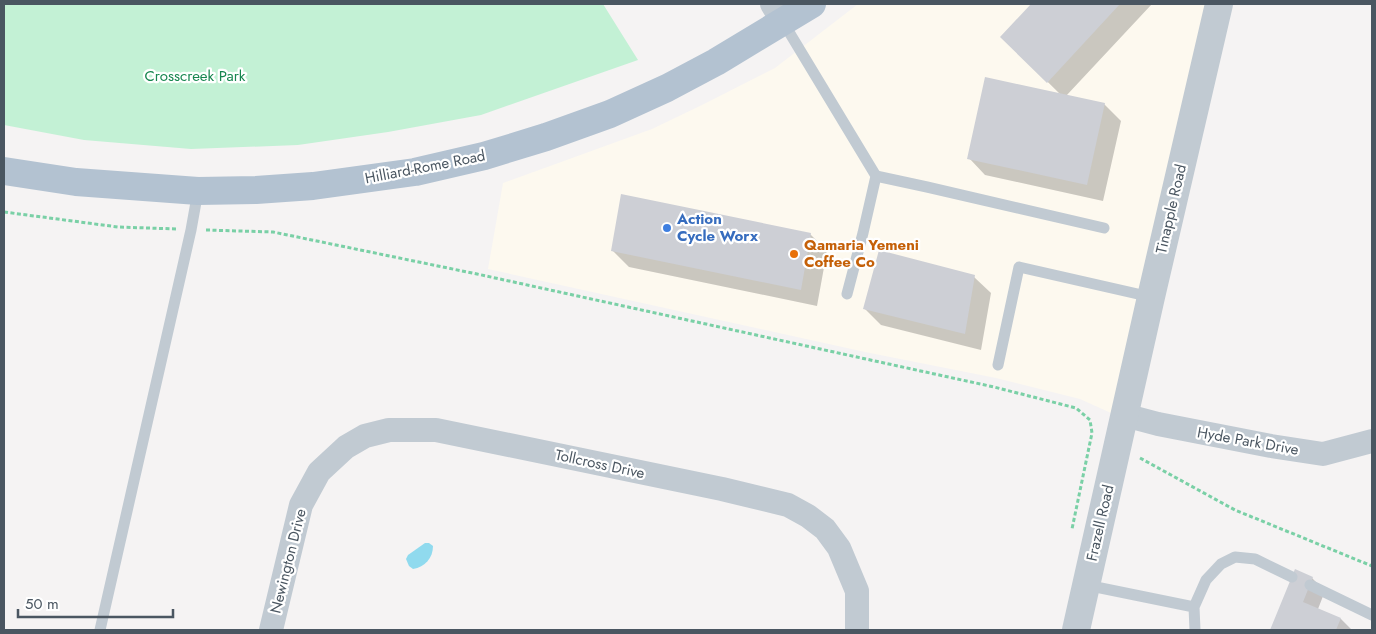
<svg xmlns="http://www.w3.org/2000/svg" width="1376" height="634" font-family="Jost,sans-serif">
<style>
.commercial{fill:#fdf9ef}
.green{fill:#c3f1d5}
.water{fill:#90daee}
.shadow{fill:#0003}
.building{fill:#cdcfd5}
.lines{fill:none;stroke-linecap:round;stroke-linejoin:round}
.path{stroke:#7ad0a6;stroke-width:3;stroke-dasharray:4 2.5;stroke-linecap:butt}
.service{stroke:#c1cad2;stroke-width:11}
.minor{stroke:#c1cad2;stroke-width:24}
.tertiary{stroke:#c1cad2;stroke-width:28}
.primary{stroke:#b3c2d1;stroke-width:28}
.shop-dot{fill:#3f7fe0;stroke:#fff;stroke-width:2}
.food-dot{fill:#e8710a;stroke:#fff;stroke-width:2}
.labels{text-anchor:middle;stroke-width:4.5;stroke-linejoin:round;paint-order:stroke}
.park-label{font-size:15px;fill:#17864f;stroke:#fff}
.street-label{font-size:15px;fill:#4a5661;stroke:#fff}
.shop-label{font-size:15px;font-weight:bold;fill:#366cbe;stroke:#fff;text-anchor:start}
.food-label{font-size:15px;font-weight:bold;fill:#c56008;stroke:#fff;text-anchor:start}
</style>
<rect width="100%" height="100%" fill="#f5f3f3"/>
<path class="commercial" d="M858,4H1209L1111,413L1080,399L996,378L865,352L488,269L503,183L652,129L702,105L775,68Z"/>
<path class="green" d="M4,4H603L638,60L481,115L388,132L298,145L191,149L84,140L4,125Z"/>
<path class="water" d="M425,543H429L433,546C433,558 425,567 413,569L409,566L406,559L408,555Z"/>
<path class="shadow" d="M1033,4H1152L1066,96L1104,104L1121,121L1103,201L985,175L969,158L1061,95L1002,37Z
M810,234L827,251L817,306L629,267L613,251Z
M974,277L991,293L981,350L881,325L865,309Z
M1296,571L1312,578L1325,591L1318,609L1341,619L1352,630H1271Z"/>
<path class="building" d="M1031,4H1120L1047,83L1000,37Z
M985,77L1105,103L1087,185L967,159Z
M621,194L811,233L801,290L611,251Z
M879,250L975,275L965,334L863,309Z
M1295,569L1313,577L1303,602L1341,618L1336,630H1270Z"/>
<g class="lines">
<path class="path" d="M4,212L118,227L177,229
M206,230L273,232L477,274L994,387L1076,408L1090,420L1092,433L1072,529
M1140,458L1235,510L1372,566"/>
<path class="service" d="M783,22L876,176L863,233L847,294
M876,176L927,187L1104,228
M998,365L1019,267L1151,297
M1086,585L1194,607L1195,630
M1310,585L1372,615
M1194,607L1206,580L1221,564L1235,557L1255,559L1292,577
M100,630L191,230L198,191"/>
<path class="minor" d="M772,4L783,22
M1124,415L1158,424L1271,446L1323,454L1372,441
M271,630L301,505L319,472L346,447L365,436L389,430H436L722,489L788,505L808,516L825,529L839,548L857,591V630"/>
<path class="tertiary" d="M1076,630L1151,297L1219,4"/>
<path class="primary" d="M4,171L76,182L198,191L256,190L313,186L415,172L484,156L546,137L610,114L667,88L716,62L812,4"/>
</g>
<circle class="shop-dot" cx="667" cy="228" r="5"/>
<circle class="food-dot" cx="794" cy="254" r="5"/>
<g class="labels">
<g class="park-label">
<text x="195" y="81">Crosscreek Park</text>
</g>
<g class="street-label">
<text transform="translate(425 167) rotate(-11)" y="5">Hilliard-Rome Road</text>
<text transform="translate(1171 209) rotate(-77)" y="5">Tinapple Road</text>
<text transform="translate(1248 441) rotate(10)" y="5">Hyde Park Drive</text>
<text transform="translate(600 464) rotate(12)" y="5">Tollcross Drive</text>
<text transform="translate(1100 523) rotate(-77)" y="5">Frazell Road</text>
<text transform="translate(288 561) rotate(-76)" y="5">Newington Drive</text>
</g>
<g class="shop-label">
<text x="677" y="224">Action<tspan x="677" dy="17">Cycle Worx</tspan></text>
</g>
<g class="food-label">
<text x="804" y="250">Qamaria Yemeni<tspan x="804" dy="17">Coffee Co</tspan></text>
</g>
</g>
<rect width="1376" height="634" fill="none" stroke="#4a5661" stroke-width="10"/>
<path d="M18 609v8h155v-8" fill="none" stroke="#4a5661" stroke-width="2.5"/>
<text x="25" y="609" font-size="15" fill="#4a5661" stroke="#ffffff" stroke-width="4" paint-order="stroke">50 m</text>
</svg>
